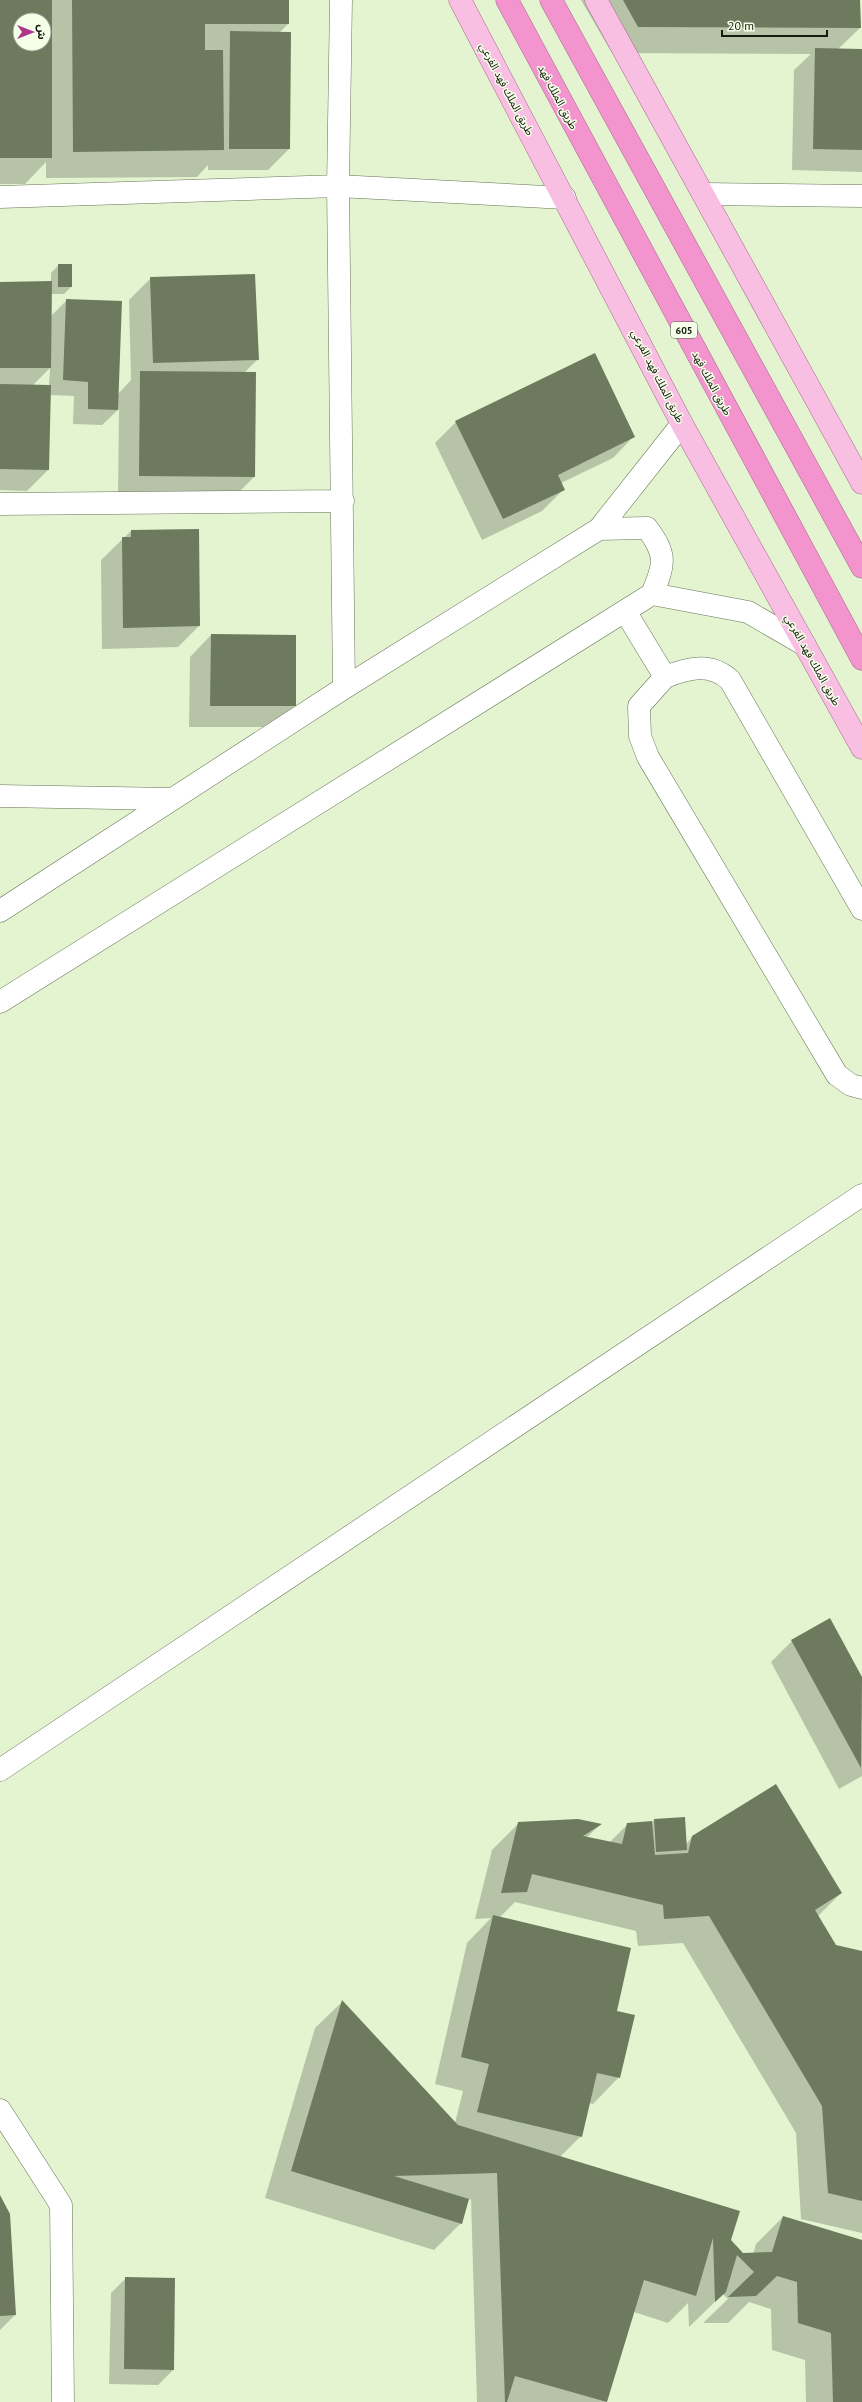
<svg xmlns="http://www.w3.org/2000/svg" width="862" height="2402" font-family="'PT Sans','Noto Sans Arabic',sans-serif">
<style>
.shadow{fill:#0003;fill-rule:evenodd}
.building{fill:#6d7a5d;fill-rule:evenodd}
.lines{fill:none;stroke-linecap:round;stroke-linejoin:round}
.minor-casing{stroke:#667455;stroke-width:23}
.major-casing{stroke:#a56a8b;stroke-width:23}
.highway-casing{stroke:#a56a8b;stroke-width:23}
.minor{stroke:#fff;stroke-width:22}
.major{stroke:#f8bfe2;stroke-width:22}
.highway{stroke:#f394cf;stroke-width:22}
.labels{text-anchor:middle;stroke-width:3;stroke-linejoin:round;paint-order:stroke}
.shield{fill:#f5fee9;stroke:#585f50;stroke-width:1}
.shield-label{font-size:10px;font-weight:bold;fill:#151b0e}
.street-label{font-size:11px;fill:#151b0e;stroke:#f5fee9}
</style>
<rect width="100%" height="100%" fill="#e4f4d1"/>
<path class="shadow" d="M0,0H288V24L279,33L289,149L268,170H208V165L197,177L46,178V162L25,184H0ZM20,20H44V44H20Z
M581,0H859L860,28L838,49L862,50V172L792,170L794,70L811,54L612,53Z
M59,265L71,287L64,294H51V316L67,300L118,394L131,380L129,300L151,278L257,360L245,372L254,477L233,498L118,497L119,409L102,425L73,424L74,396L50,395L48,470L27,491L0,490V282H51V273ZM50,368L49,386H32Z
M456,422L634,436L613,458L561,483L564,489L542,511L482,540L435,443Z
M131,531L199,626L178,647L102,649L101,560Z
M211,635L295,705L273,727H189L190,657Z
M830,1620L862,1679V1776L839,1789L771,1662L792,1641Z
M654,1820L686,1844L693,1836L841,1893L818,1916L836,1946L862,1952V2233L801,2219L796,2133L683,1943L638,1946L636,1931L515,1902L499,1918L615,2012L619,2077L593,2104L589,2103L581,2136L560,2157L730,2241L743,2254H753L756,2244L783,2217L862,2241V2402H806L805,2360L772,2350L771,2309L749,2302L728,2323H703L728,2299L723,2294L689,2327L688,2303L668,2323L634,2312L606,2402H477L471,2199L468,2200L461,2223L434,2250L265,2198L315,2028L342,2002L455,2123L463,2091L435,2084L467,1943L491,1918L475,1919L492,1850L519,1823L600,1825L587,1837L609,1843L628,1824L652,1822Z
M0,2198L15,2315L0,2330Z
M126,2278L174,2279L173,2370L158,2385L109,2384L111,2293Z"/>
<path class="building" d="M0,0H52V158H0ZM20,20H44V44H20Z
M72,0H289V24H205V50H223L224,150L73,152Z
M623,0H860L861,28L638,27Z
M230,31L291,32L290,149H229Z
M815,48L862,49V150L813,149Z
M58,264H72V287H58Z
M255,274L259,360L153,363L150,277Z
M52,281L51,368H0V282Z
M66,299L122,301L118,410L88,409V382L63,380Z
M595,353L635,437L558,475L565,490L503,519L455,421Z
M140,371L256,372L255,477L139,476Z
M0,384L51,385L49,470L0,469Z
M199,529L200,626L123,628L122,537H131V530Z
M211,634L296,635V706H210Z
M830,1618L862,1677L861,1768L791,1640Z
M776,1784L842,1893L815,1910L836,1945L862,1951V2201L828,2193L822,2106L709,1916L664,1919L663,1905L532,1874L527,1892L501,1893L518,1822L578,1819L602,1824L583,1836L622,1844L627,1823L652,1821L655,1855L688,1853L692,1836Z
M685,1817L687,1850L656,1852L654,1819Z
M493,1915L631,1948L617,2011L635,2015L620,2078L597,2073L582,2137L477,2112L489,2064L461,2057Z
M342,2000L458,2125L740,2211L731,2240L743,2253L772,2252L783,2216L862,2240V2402H833L831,2333L798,2323L797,2282L777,2276L756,2296L728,2297L754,2272L737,2255L726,2292L715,2302L713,2238L696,2296L644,2280L607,2402L515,2376L507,2402H505L497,2173L394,2176L469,2199L462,2224L291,2171Z
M0,2195L10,2214L16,2315L0,2316Z
M125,2277L175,2278L174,2370L124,2369Z"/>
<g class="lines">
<defs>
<path id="minor" d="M341,0L338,186L344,688
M705,194L862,196
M0,197L338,186L565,198
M0,504L343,501
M599,529L647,528C667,555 665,564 652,594
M625,611L665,677C688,668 710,662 730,680L862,909
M665,677L639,706L640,736L648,757L837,1075L851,1085L862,1088
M0,796L171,799
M0,911L344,688L599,529L682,424
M0,1002L652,594L748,612L805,645
M0,1770L862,1195
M0,2110L61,2205L63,2402"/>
<path id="major" d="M460,0L682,424L862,748
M596,0L862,483"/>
<path id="highway" d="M507,0L862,659
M551,0L862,567"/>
</defs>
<use href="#minor" class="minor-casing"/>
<use href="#major" class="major-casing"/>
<use href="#highway" class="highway-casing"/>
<use href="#minor" class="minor"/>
<use href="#major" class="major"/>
<use href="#highway" class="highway"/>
</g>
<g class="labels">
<rect class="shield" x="671" y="322" width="26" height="16" rx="3"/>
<g class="shield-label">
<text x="684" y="334">605</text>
</g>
<g class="street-label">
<text transform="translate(507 89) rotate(62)" y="4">طريق الملك فهد الفرعي</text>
<text transform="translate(558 97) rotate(62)" y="4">طريق الملك فهد</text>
<text transform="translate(658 376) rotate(63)" y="4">طريق الملك فهد الفرعي</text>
<text transform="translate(712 383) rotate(62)" y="4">طريق الملك فهد</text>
<text transform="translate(813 660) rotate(61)" y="4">طريق الملك فهد الفرعي</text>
</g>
</g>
<g transform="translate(32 32) rotate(90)"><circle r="19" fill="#f5fee9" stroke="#9ba391"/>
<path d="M0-3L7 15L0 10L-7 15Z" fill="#ae3589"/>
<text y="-6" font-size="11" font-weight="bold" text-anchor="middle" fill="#151b0e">ش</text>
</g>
<path d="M722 30v6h105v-6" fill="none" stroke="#151b0e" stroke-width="2"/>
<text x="728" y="30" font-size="12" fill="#151b0e" stroke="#f5fee9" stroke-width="3" paint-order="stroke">20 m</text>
</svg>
